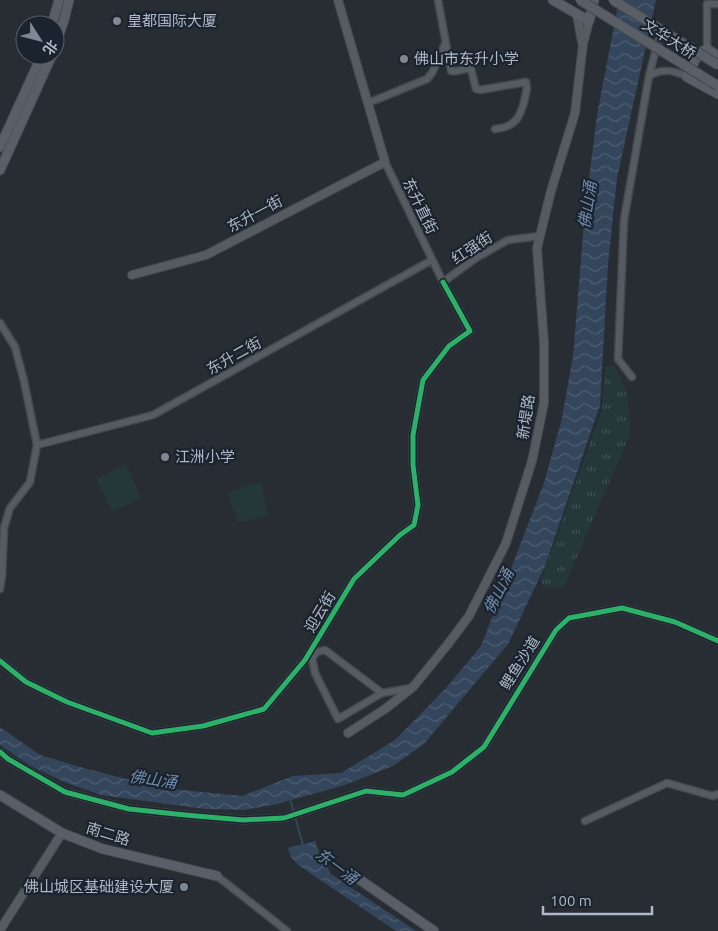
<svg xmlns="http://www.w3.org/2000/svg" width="718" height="931" font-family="Ubuntu,'Noto Sans SC',sans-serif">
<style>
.green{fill:#243739}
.park{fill:url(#park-tufts)}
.water{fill:url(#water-waves)}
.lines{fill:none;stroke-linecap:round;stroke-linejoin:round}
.stream{stroke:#34465c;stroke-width:2}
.minor-casing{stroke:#44494e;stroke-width:9}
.tertiary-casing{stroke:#44494e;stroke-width:10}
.secondary-casing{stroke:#44494e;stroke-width:11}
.minor{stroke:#565b62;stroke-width:6}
.tertiary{stroke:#565b62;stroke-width:8}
.secondary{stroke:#5a5f67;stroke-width:9}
.secondary-bridge-casing{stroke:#44494e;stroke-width:11;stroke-linecap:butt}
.secondary-bridge{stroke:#5a5f67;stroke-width:9}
.cycleway-casing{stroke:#1a232e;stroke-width:8}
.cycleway{stroke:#2db169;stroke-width:5}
.poi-dot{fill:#7f8893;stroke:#1a232e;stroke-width:2}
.labels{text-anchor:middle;stroke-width:4.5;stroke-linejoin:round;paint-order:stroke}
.poi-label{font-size:15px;fill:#afb9c6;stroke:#1a232e;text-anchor:start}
.street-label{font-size:15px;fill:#afb9c6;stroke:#1a232e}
.water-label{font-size:16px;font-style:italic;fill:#708baa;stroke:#1a232e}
</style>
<defs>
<pattern id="park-tufts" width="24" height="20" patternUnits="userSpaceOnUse" patternTransform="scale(1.25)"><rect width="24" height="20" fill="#243739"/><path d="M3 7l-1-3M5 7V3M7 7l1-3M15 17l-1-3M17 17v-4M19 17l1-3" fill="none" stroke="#415254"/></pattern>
<pattern id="water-waves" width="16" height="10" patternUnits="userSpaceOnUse" patternTransform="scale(1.25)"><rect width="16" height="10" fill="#34465c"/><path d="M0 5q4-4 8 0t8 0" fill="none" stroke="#4f5f72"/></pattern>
</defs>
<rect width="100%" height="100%" fill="#272d33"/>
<path class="green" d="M126,464L141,498L112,512L96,479Z
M261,482L268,515L238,523L227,492Z"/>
<path class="park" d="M615,366L628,394L630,434L563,589L542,587V577L602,410L605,367Z"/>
<path class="water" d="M619,0H656L617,178L608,264L600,405L545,566L508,644L424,744L393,766L345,785L277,804L244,810L205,809L101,795L64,782L31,766L0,745V727L40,755L87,769L162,788L242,796L293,776L341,773L395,740L446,688L481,646L544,483L562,418L573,356L585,211L597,115Z
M316,841V845L331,874L416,931H396L298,865L291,857L288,848Z"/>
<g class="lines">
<path class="stream" d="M290,799L303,845"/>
<defs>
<path id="minor" d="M438,0L451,71C458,73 464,67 471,69L476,89L480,90L526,82C528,88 526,92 525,98C521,116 516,127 495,129
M707,49V4H718
M649,76C662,68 674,70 687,77
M368,103L427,79L432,73L445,44
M385,162L443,282L476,258L508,240L540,236
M0,323L15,347L24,381L37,445L30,482L10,508L4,528L2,575L0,589
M632,377L618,359L624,220L649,76L658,41
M37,445L153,415L432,260
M0,661L26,682L67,702L152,733L203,726L264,709L305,660L354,579L400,535L414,525L418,505L413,465V435L423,380L449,346L470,331L443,282
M382,693L325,650L317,652L312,658L315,673L338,719L382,693L411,688
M0,752L8,759L65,792L129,809L185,815L243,820L284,818L366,791L403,795L452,772L484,747L556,630L569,618L622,608L675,622L718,641
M585,821L667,783L713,796L718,794
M217,876L287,931"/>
<path id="tertiary" d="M577,15L582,42
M132,275L206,255L385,162L338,0
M348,733L385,709L413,687L448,644L469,616L506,543L532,461L544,403V343L537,248L551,191L575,113L583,44L589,21
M0,930L62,833"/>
<path id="secondary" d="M553,0L589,21L594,0
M52,25L59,0
M55,46L64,20L69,0
M718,56L707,49C696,53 692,67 687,77L718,94
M0,147L42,55
M0,170L52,55
M0,795L62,833L103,849L217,876
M353,875L434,931"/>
</defs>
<use href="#minor" class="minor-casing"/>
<use href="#tertiary" class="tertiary-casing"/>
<use href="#secondary" class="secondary-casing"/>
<use href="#minor" class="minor"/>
<use href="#tertiary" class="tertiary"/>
<use href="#secondary" class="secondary"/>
<defs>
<path id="secondary-bridge" d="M580,0L718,86
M613,0L718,65"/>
</defs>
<use href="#secondary-bridge" class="secondary-bridge-casing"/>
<use href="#secondary-bridge" class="secondary-bridge"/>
<defs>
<path id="cycleway" d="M0,661L26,682L67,702L152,733L203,726L264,709L305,660L354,579L400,535L414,525L418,505L413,465V435L423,380L449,346L470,331L443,282
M0,752L8,759L65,792L129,809L185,815L243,820L284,818L366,791L403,795L452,772L484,747L556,630L569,618L622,608L675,622L718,641"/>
</defs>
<use href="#cycleway" class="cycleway-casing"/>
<use href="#cycleway" class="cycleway"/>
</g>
<g class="poi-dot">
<circle cx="117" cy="21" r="5"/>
<circle cx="404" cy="59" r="5"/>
<circle cx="165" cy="457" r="5"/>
<circle cx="184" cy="887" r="5"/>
</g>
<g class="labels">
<g class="poi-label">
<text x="127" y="26">皇都国际大厦</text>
<text x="414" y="64">佛山市东升小学</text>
<text x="175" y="462">江洲小学</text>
<text x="174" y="892" text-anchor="end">佛山城区基础建设大厦</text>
</g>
<g class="street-label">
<text transform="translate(669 39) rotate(32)" y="5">文华大桥</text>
<text transform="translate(420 206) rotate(64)" y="5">东升直街</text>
<text transform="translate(255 214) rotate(-28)" y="5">东升一街</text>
<text transform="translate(472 248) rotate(-33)" y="5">红强街</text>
<text transform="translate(234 356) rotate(-29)" y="5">东升二街</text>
<text transform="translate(526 417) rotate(-81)" y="5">新堤路</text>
<text transform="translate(320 612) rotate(-59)" y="5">迎云街</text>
<text transform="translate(520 663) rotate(-58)" y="5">鲤鱼沙道</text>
<text transform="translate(108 834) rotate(17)" y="5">南二路</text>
</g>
<g class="water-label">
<text transform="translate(587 205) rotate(-82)" y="6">佛山涌</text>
<text transform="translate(498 591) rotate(-64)" y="6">佛山涌</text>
<text transform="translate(153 779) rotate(8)" y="6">佛山涌</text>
<text transform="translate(337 866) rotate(37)" y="6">东一涌</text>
</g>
</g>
<g transform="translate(40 40) rotate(126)"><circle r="24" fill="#1a232e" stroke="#565f6b"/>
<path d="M0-4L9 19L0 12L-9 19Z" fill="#7f8893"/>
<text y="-8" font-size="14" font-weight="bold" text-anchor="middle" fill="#afb9c6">北</text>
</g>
<path d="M543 906v8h109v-8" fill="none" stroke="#afb9c6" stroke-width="2.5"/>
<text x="550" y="906" font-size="15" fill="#afb9c6" stroke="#1a232e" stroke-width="4" paint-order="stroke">100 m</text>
</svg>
